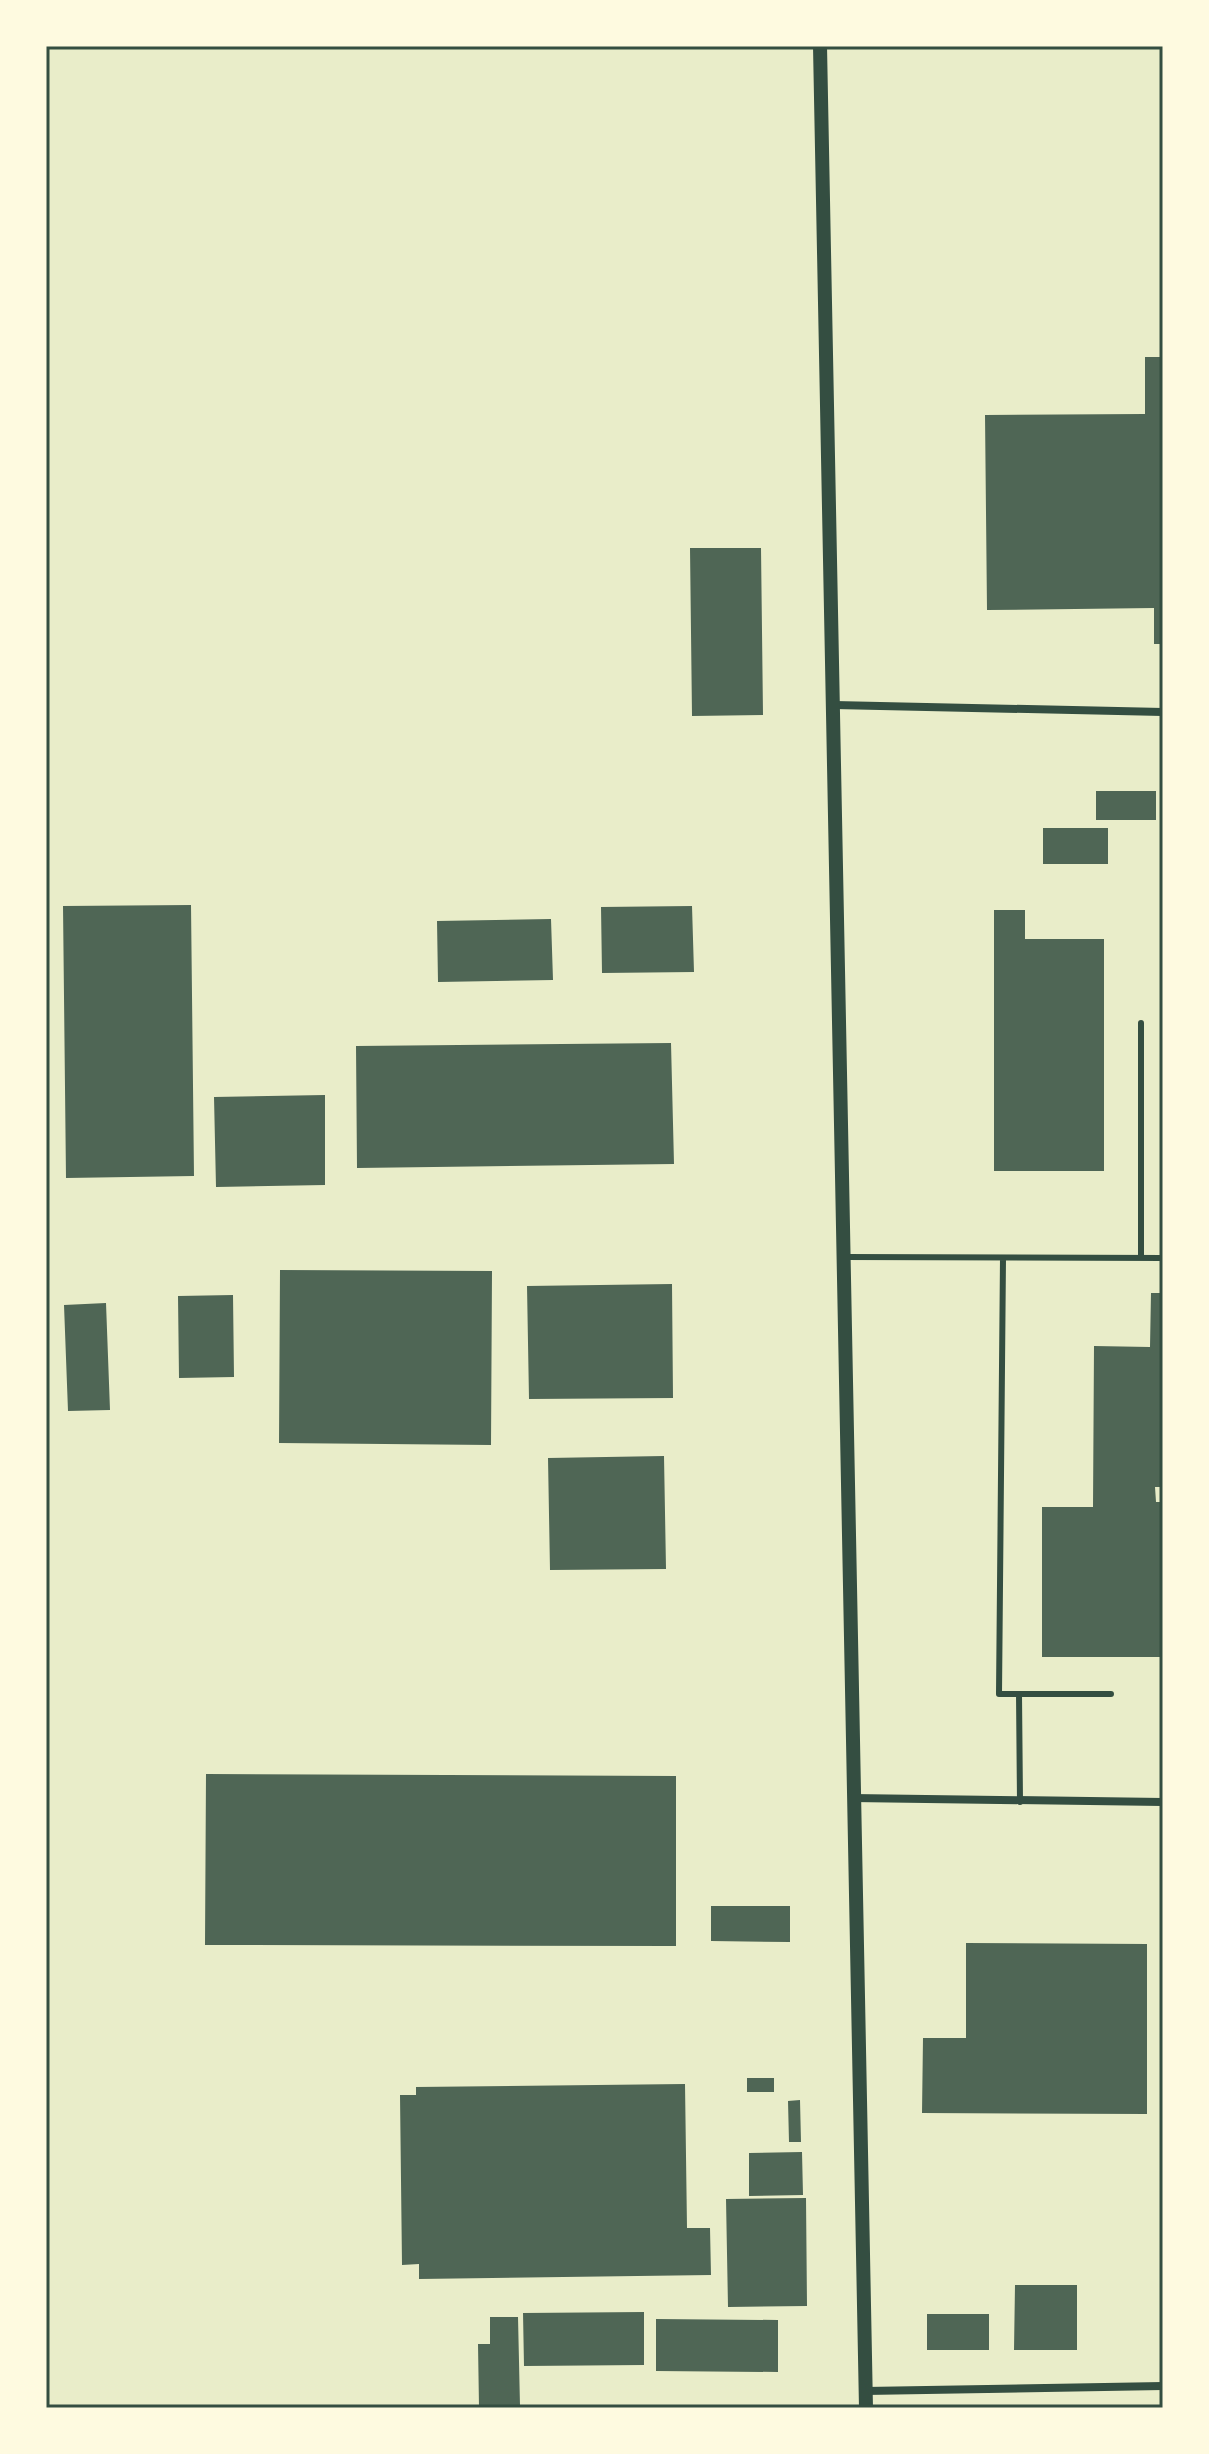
<svg xmlns="http://www.w3.org/2000/svg" width="1209" height="2454" font-family="Georgia,serif">
<style>
.building{fill:#4f6655}
.lines{fill:none;stroke-linecap:round;stroke-linejoin:round}
.service{stroke:#344e41;stroke-width:6}
.minor{stroke:#344e41;stroke-width:8}
.tertiary{stroke:#344e41;stroke-width:14}
.neatline{fill:none;stroke:#344e41;stroke-width:3}
</style>
<rect width="100%" height="100%" fill="#e9edc9"/>
<path class="building" d="M1145,357H1163V644H1154V608L987,610L985,415L1145,414Z
M690,548H761L763,715L692,716Z
M1096,791H1156V820H1096Z
M1043,828H1108V864H1043Z
M191,905L194,1176L66,1178L63,906Z
M692,906L694,972L602,973L601,907Z
M994,910H1025V939H1104V1171H994Z
M551,919L553,980L438,982L437,921Z
M671,1043L674,1164L357,1168L356,1046Z
M325,1095V1185L216,1187L214,1097Z
M280,1270L492,1271L491,1445L279,1443Z
M672,1284L673,1398L529,1399L527,1286Z
M1151,1293H1163V1487H1155L1156,1502H1163V1657H1042V1507H1093L1094,1346L1150,1347Z
M233,1295L234,1377L179,1378L178,1296Z
M106,1303L110,1410L68,1411L64,1305Z
M664,1456L666,1569L550,1570L548,1458Z
M206,1774L676,1776V1946L205,1945Z
M711,1906H790V1942L711,1941Z
M966,1943L1147,1944V2114L922,2113L923,2038H966Z
M747,2078H774V2092H747Z
M685,2084L687,2228H710L711,2275L419,2279V2264L402,2265L400,2095H416V2087Z
M800,2100L801,2142H789L788,2101Z
M802,2152L803,2195L749,2196V2153Z
M806,2198L807,2306L728,2307L726,2199Z
M1015,2285H1077V2350H1014Z
M644,2312V2365L524,2366L523,2313Z
M927,2314H989V2350H927Z
M490,2317H518L520,2406L479,2407L478,2344H490Z
M656,2319L778,2320V2372L656,2371Z"/>
<g class="lines">
<path class="service" d="M844,1257L1163,1258
M1003,1258L999,1694H1111
M1141,1258V1023
M1019,1694L1020,1802"/>
<path class="minor" d="M834,705L1163,712
M852,1798L1163,1802
M865,2391L1163,2386"/>
<path class="tertiary" d="M820,46L866,2408"/>
</g>
<rect width="1209" height="2454" fill="none" stroke="#fefae0" stroke-width="96"/>
<rect x="48" y="48" width="1113" height="2358" class="neatline"/>
</svg>
